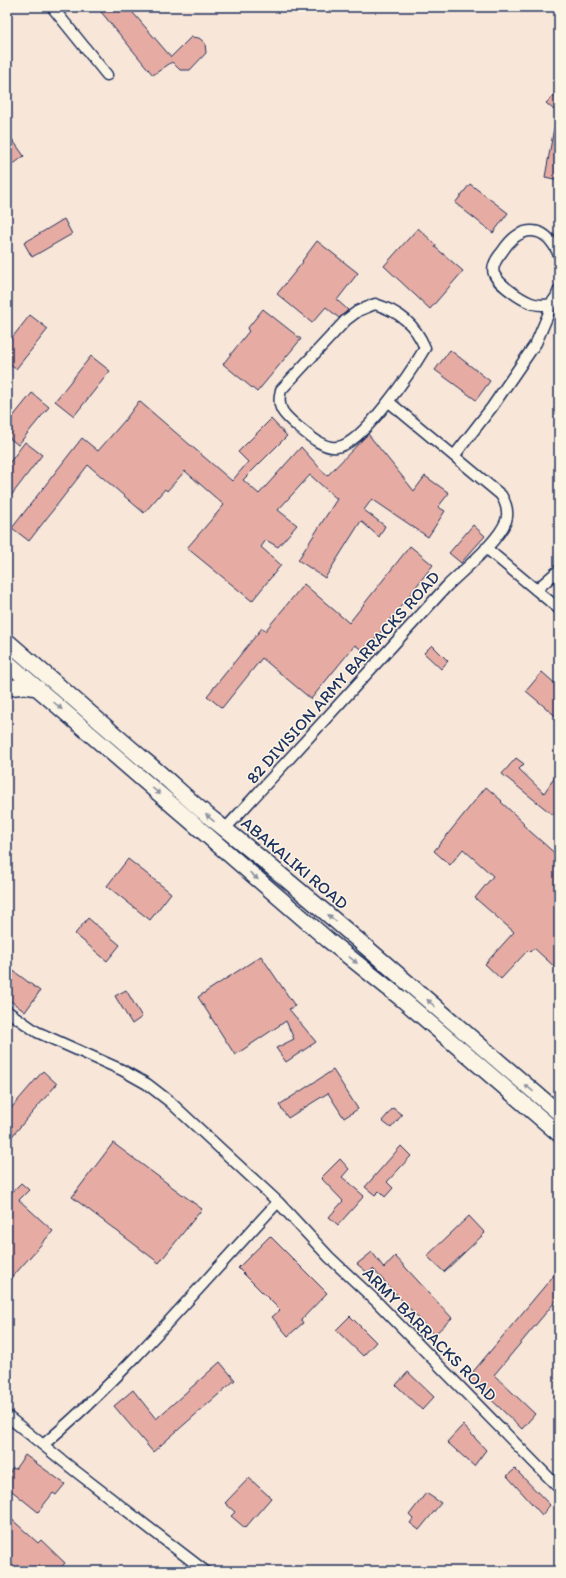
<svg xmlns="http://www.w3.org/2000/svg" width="566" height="1578" font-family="Itim,sans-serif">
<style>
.building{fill:#e6aca3;stroke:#1b2f5e}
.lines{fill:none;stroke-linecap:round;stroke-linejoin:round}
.minor-casing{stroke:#1b2f5e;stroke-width:13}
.primary-casing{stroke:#1b2f5e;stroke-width:18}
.minor{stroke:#fcf5e5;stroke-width:10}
.primary{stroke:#fcf5e5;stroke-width:15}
.oneway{fill:#8c92a2}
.labels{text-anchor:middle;stroke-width:3;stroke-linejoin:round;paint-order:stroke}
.street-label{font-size:17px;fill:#1b2f5e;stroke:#fcf5e5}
</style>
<rect width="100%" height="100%" fill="#f8e6d8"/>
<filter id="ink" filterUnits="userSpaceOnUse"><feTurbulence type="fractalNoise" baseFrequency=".025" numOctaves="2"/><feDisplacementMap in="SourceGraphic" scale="8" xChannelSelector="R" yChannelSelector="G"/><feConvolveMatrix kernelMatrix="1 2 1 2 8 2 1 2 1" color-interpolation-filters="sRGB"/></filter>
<g filter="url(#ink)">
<path class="building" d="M97,7H128L171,57L191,37L199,38L205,43L206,53L190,70H180L172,62L153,75Z
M559,91V106L554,110L546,103Z
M554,128H559V180L545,177Z
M7,132L24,156L7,169Z
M470,184L508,213L493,233L455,203Z
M64,219L72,234L32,257L24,243Z
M418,228L436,245L435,247L463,271L430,309L384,266Z
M317,241L358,273L337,300L348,310L347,311L339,318L326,307L312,323L277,294L303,262L302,261Z
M263,309L301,339L257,392L223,364L249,331L247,329Z
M30,315L48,329L16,369L7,363V344Z
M450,350L490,381L476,400L435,370Z
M91,356L110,371L74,416L55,401Z
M32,393L49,407L18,445L7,436V424Z
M139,401L232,481L248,462L238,452L271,419L287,436L243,480L259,494L301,447L327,476L368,434L414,491L425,476L449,493L438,507L445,511L428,537L372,499L364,510L385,526L379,537L361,521L325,578L298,560L337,499L310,475L278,510L297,525L278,547L266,540L261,547L281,565L252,601L187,548L224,505L185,471L167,491L165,489L144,513L88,465L29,541L12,528L82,438L98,451L125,420Z
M25,442L42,455L7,501V466Z
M473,525L485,536L461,563L449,553Z
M410,546L433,565L365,652L355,645L311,699L262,658L222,708L207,696L262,628L265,631L304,584L349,623Z
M432,645L448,661L441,669L424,653Z
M542,672L559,687V719L526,691Z
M516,758L524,764L519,769L544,793L559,771V808L553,815L502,774Z
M486,787L502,801L501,802L524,823L523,825L559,857V971L534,948L530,952L528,950L501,979L485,964L514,932L475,898L493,876L463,849L450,865L434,851Z
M128,859L171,893L150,920L107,886Z
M88,918L120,945L107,961L75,934Z
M261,956L295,1006L289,1009L316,1042L286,1062L276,1048L294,1039L286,1021L235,1055L198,997Z
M7,966L40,991L25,1012L7,998Z
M126,990L142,1017L132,1024L115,996Z
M333,1070L358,1109L344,1118L328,1093L288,1118L279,1105Z
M43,1071L57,1084L7,1142V1113Z
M393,1108L402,1115L391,1128L382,1121Z
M113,1143L202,1209L159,1263L72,1197Z
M401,1146L411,1156L387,1182L393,1188L385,1197L379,1191L375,1195L365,1187Z
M340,1159L349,1169L342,1177L364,1196L338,1225L329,1217L343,1201L321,1178Z
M21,1183L29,1190L19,1200L53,1231L7,1283V1197Z
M469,1216L485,1233L444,1272L427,1256Z
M270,1236L327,1293L301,1320L303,1323L288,1336L272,1317L280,1310L238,1268Z
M372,1252L384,1268L395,1256L452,1318L434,1335L373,1269L368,1273L357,1264Z
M554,1275L559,1280V1297L494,1375L535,1414L522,1429L481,1390L467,1379Z
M350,1316L376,1342L363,1356L336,1330Z
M220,1362L235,1380L153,1452L114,1406L133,1390L156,1419Z
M408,1372L434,1397L422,1410L396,1385Z
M463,1425L486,1450L474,1466L447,1442Z
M25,1455L65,1484L56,1495L53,1493L38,1512L7,1487V1476L13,1468L15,1469Z
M515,1469L550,1505L542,1515L507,1476Z
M249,1478L271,1498L245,1528L231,1516L235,1512L225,1503Z
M426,1493L441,1503L419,1530L410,1523L413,1519L409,1515Z
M7,1515L38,1543L41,1540L65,1563L58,1571H15L7,1563Z"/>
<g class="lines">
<defs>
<path id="minor" d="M52,7L107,75
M375,304C400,312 415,324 425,348C412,370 362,445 337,447C323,449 307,434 297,426C284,415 276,408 281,390L346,320L358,311Z
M551,304C537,307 528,303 516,295C509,290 498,283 494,274C491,266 497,258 502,252C520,224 545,223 559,255
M454,456L492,407L536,343L548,315L551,304L556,297L559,290
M486,548L559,609
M536,590L559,570
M225,829L447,586C463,570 498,542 506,521C509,512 506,503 501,495L389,402
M7,1011L37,1032L122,1070L147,1084L169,1101L278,1202L329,1257L377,1302L559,1488
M7,1416L74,1470L205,1571
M43,1445C129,1372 201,1284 278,1202"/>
<path id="primary" d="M7,641L143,759C168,779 190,802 216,822C333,915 444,1016 559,1113
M7,662L328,940L403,1000L559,1134
M7,688L25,686L38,688"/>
</defs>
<use href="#minor" class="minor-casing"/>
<use href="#primary" class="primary-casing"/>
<use href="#minor" class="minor"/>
<use href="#primary" class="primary"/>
</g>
<defs><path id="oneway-solid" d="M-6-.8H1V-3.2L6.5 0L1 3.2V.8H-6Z"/></defs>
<g class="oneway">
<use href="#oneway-solid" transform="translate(58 706) rotate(42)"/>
<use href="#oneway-solid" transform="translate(156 791) rotate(41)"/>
<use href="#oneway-solid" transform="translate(210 818) rotate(-140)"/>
<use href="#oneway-solid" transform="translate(254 876) rotate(41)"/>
<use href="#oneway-solid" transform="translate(332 918) rotate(-139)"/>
<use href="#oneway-solid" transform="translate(353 960) rotate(39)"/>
<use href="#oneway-solid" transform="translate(431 1003) rotate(-138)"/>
<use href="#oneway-solid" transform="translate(529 1088) rotate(-140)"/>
</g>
</g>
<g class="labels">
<g class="street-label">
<text transform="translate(343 677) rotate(-48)" y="6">82 DIVISION ARMY BARRACKS ROAD</text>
<text transform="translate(295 863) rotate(40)" y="6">ABAKALIKI ROAD</text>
<text transform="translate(430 1334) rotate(45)" y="6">ARMY BARRACKS ROAD</text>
</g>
</g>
<rect width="566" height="1578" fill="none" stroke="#fcf5e5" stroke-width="24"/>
<rect x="12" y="12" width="542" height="1554" fill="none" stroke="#1b2f5e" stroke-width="1.5" filter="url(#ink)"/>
</svg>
